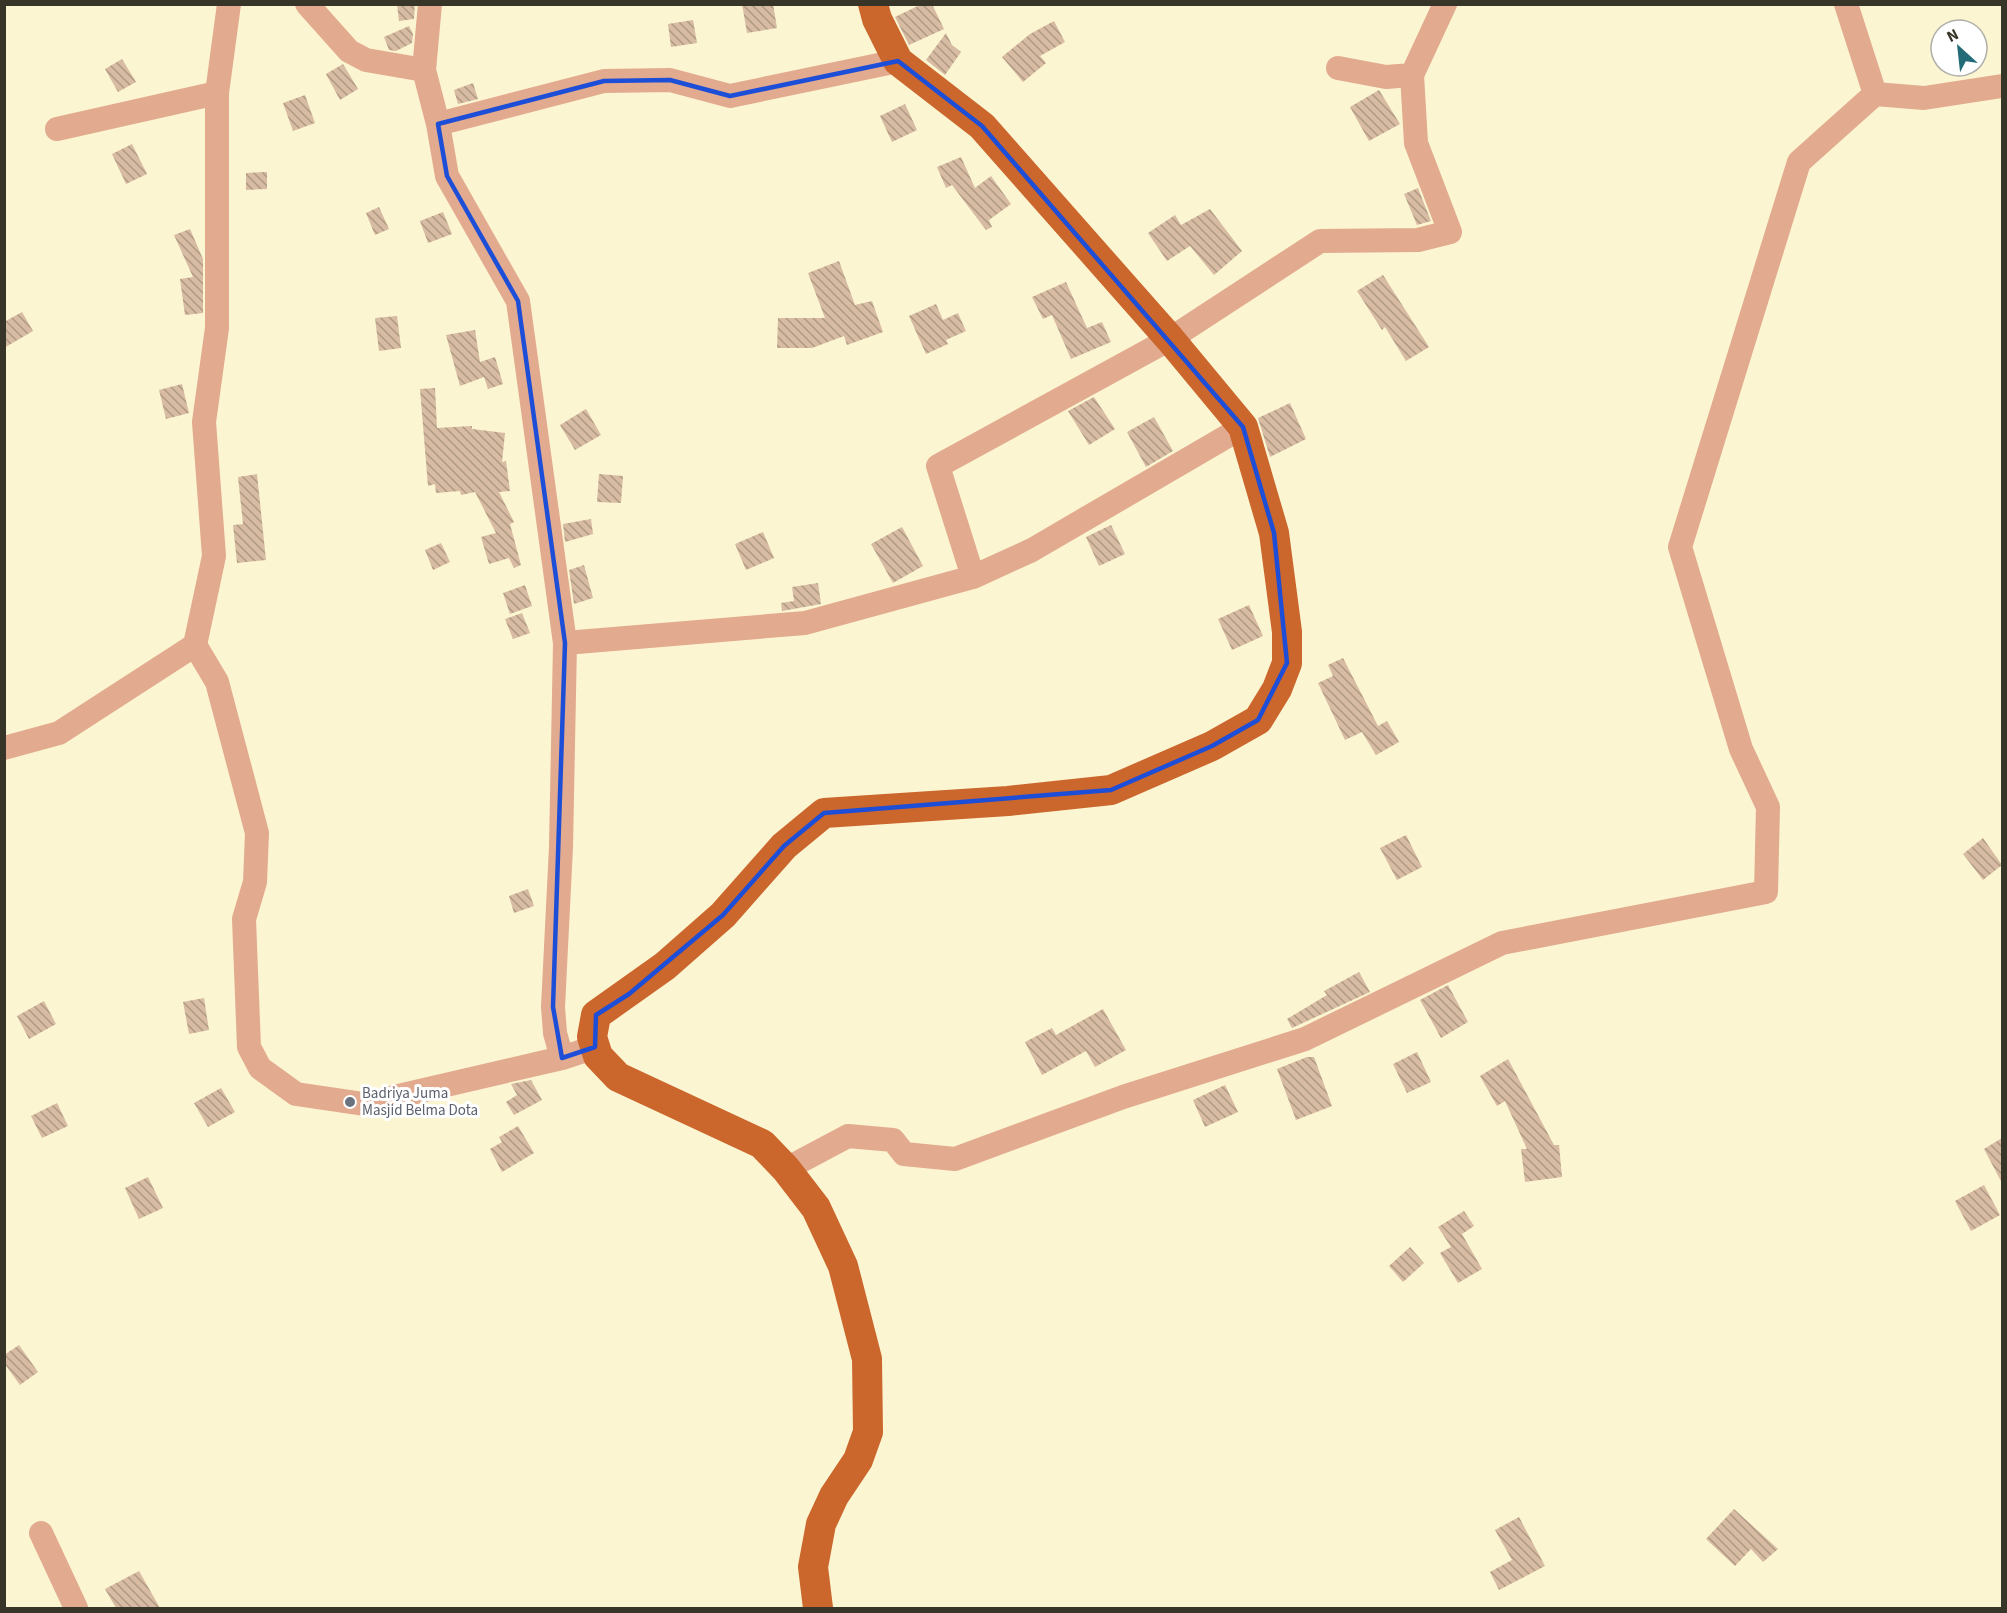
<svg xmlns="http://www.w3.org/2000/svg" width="2007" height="1613" font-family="'Source Sans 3',sans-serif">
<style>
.building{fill:url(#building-back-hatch)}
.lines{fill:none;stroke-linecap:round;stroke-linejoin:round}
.minor{stroke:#e2aa8e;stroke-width:24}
.major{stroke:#cb662d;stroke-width:30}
.marked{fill:none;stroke:#1d4ed8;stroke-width:4.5;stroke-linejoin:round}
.worship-dot{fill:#6b7280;stroke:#fff;stroke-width:2}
.labels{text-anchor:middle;stroke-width:6;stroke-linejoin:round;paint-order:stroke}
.worship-label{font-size:15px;fill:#5b616d;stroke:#fff;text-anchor:start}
</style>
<defs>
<pattern id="building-back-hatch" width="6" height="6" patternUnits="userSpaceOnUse" patternTransform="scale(1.5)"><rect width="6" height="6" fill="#d7bba2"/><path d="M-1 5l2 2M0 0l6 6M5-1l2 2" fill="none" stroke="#af9984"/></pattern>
</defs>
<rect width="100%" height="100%" fill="#fcf5d1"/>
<path class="building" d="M397,4H415L414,19L399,21Z
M742,4H773L777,28L747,33Z
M922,4H932L944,29L909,45L895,17Z
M693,20L697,43L671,47L668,24Z
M1054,21L1065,42L1040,56L1046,63L1023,82L1002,57L1030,34Z
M409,26L413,34L412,43L396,51L389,50L384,37Z
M946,33L952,45L961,52L945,75L926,60Z
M122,59L136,82L118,92L105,69Z
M343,64L358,89L340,100L326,74Z
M473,83L478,99L458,104L454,90Z
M1379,90L1400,124L1369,141L1350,107Z
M305,95L315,123L293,131L283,103Z
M905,104L917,130L892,142L880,116Z
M132,144L147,174L126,184L112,154Z
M961,157L975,188L991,176L1011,204L989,220L992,227L986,230L952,185L946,188L937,167Z
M267,172V189L246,190V173Z
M1418,188L1431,221L1417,225L1404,194Z
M379,207L389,229L375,235L366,213Z
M1210,209L1242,251L1214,275L1190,246L1167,261L1148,233L1175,215L1181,225Z
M443,212L452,234L428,243L420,221Z
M190,229L203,259V313L185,315L180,279L193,277L174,235Z
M839,261L855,305L872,301L883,332L847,345L844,336L812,348H777L778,318H825L808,273Z
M1383,275L1429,347L1406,361L1385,327L1382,330L1357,291Z
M1066,282L1087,328L1102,322L1111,342L1071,359L1052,315L1043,319L1032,297Z
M936,304L943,320L958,313L966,331L946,340L948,344L926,354L909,316Z
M22,312L33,331L4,348V322Z
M397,316L401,348L379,351L375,318Z
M475,330L480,362L495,357L503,384L488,389L484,377L460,386L446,335Z
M182,384L189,413L166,419L159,390Z
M435,388L437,428L472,426V429L505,433L502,462L506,461L510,491L499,492L514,522L510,524L521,565L514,568L509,558L489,564L481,537L496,533L475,492L461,495L460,491L436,493L435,484L428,486L420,389Z
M1094,397L1115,429L1089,445L1068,411Z
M1290,403L1306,439L1270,457L1258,418Z
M586,409L601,435L575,450L560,425Z
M1154,417L1173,451L1146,467L1127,432Z
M257,474L266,560L237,563L233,525L243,524L238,477Z
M599,474L623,476L621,503L597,502Z
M591,519L593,534L565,542L563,524Z
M1111,525L1125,554L1099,566L1086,537Z
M902,527L923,566L893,583L871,544Z
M763,532L774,558L746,570L735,544Z
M441,543L450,562L433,570L425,550Z
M584,565L593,598L574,604L569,570Z
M818,583L821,604L782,611L781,603L794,601L792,587Z
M525,585L532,606L510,614L503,593Z
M1249,605L1263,636L1232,650L1218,619Z
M522,613L530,633L513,639L505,619Z
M1343,658L1378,726L1387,721L1399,742L1376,755L1362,732L1345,740L1318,683L1333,676L1328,665Z
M1406,835L1422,867L1397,880L1380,848Z
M1983,838L2002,865L1983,880L1963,854Z
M528,889L534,906L514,913L509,896Z
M1359,972L1370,992L1292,1028L1287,1019L1327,995L1324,991Z
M1448,985L1468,1022L1441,1038L1420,1000Z
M204,998L209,1030L189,1034L183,1002Z
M44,1001L56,1024L29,1039L17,1016Z
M1103,1009L1126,1050L1095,1067L1086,1051L1042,1075L1025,1042L1052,1028L1056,1035Z
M1417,1052L1431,1082L1407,1093L1393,1064Z
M1307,1057H1314L1332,1106L1296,1120L1277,1069Z
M1508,1059L1554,1145H1559L1562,1177L1525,1182L1521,1149H1527L1505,1101L1497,1106L1480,1076Z
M531,1080L542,1100L514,1115L506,1102L517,1095L511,1084Z
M1225,1085L1238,1112L1205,1127L1193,1100Z
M221,1088L235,1112L208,1127L194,1103Z
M57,1103L68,1126L42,1138L31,1116Z
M518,1126L534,1153L502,1172L490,1149L502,1142L499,1137Z
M2002,1138V1183L1984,1149Z
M148,1177L163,1208L139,1219L125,1188Z
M1984,1185L2000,1215L1971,1231L1955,1201Z
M1464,1211L1474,1226L1462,1234L1482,1269L1458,1283L1440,1253L1451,1247L1438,1227Z
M1410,1247L1424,1263L1403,1282L1389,1266Z
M19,1345L38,1372L20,1385L4,1363V1355Z
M1734,1509L1778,1549L1763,1562L1751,1549L1735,1566L1706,1539Z
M1519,1517L1545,1566L1499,1590L1490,1572L1512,1560L1495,1530Z
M139,1571L160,1608H116L105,1589Z"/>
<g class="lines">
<path class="minor" d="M229,4L217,93V328L204,422L214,556L195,645L217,682L257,833L255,882L244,919L249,1047L260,1068L296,1094L364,1104L562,1058L595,1047
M307,4L349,51L366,60L424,70
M430,4L424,70L438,124L447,176L518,301L565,643L561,847L553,1007L555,1033L562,1058
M1846,4L1875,94
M1338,68L1386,77L1412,75
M438,124L604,81L670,80L730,96L898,61
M57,129L217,93
M973,577L938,466L1170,339L1320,241L1418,240L1450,232L1416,143L1412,75L1445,4
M565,643L805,623L973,577L1032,550L1243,427
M4,748L59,733L195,645
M786,1169L848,1136L893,1140L904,1154L955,1159L1123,1097L1305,1039L1502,943L1766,892L1768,807L1741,749L1680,547L1799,162L1875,94L1924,98L2002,86
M41,1533L76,1608"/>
<path class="major" d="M818,1608L813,1567L821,1524L834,1496L858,1460L868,1432L867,1359L843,1266L816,1208L786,1169L762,1144L618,1077L598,1056L592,1037L596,1015L665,966L723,915L784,846L824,813L1008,801L1111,790L1212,746L1258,720L1277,689L1287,663V632L1274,533L1243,427L1170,339L982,126L898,61L877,19L873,4"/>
</g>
<path class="marked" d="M898,61L982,126L1243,427L1274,533L1287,663L1258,720L1212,746L1111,790L824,813L784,846L723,915L629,994L596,1015L595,1047L562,1058L553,1007L565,643L518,301L447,176L438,124L604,81L670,80L730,96Z"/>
<circle class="worship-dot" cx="350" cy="1102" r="6"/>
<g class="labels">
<g class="worship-label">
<text x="362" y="1098">Badriya Juma<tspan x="362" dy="17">Masjid Belma Dota</tspan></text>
</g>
</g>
<rect width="2007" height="1613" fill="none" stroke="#373527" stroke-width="12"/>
<g transform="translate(1959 48) rotate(333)"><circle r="28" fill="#ffffff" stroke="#afaea9" stroke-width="1.5"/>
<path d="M0-4.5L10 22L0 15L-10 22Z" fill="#236c77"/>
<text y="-9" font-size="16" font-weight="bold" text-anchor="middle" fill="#373527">N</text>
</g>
</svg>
